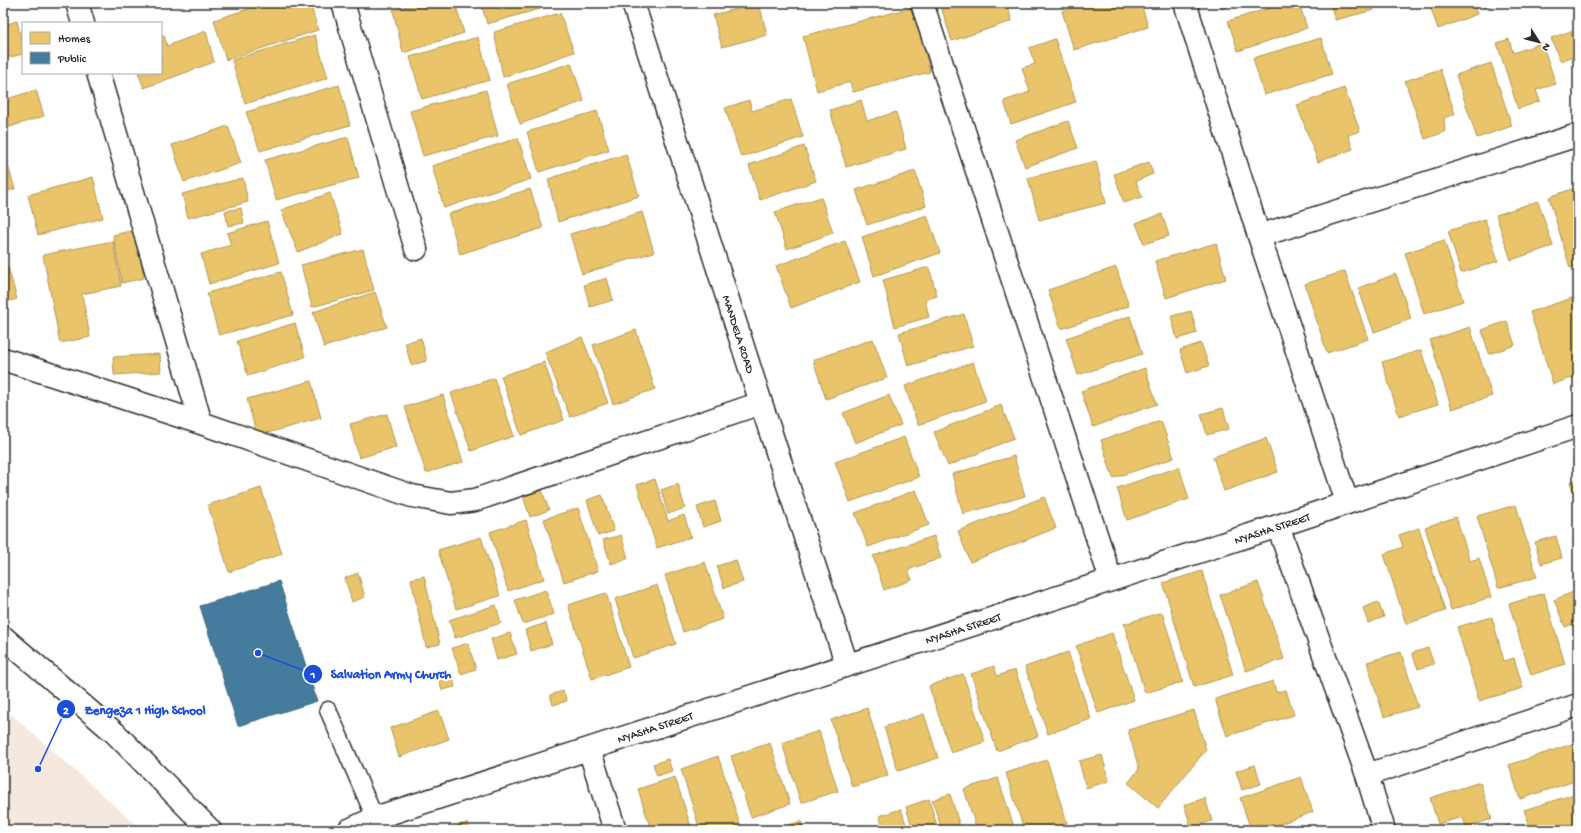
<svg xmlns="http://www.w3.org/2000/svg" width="1581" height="833" font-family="'Gochi Hand',sans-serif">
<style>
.built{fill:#f5e8de}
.homes{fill:#e9c46a;stroke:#b09657}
.public{fill:#457b9d;stroke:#3d637b}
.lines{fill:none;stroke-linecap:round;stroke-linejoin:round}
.service-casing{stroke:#2b2b2b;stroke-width:19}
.minor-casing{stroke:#2b2b2b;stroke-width:25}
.tertiary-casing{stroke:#2b2b2b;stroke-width:25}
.service{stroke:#fff;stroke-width:16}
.minor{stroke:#fff;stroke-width:22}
.tertiary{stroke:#fff;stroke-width:22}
.labels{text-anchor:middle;stroke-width:4;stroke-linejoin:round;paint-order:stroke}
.street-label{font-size:12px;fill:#2b2b2b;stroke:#fff}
.leader{fill:none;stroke:#1d4ed8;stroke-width:1.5}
.callout-dot{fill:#1d4ed8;stroke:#fff;stroke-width:1.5}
.mark-label{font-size:12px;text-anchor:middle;font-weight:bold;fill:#fff}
.callout-label{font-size:13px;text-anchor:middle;font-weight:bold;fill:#1d4ed8;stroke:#fff;stroke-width:4;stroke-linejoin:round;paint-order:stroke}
</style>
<rect width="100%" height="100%" fill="#fff"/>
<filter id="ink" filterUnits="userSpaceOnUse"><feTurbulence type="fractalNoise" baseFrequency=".025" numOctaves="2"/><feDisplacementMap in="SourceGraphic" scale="8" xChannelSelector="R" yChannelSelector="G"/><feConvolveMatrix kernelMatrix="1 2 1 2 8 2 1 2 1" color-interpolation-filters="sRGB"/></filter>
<g filter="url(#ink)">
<path class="built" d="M3,707L142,830H3Z"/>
<path class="homes" d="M212,3H226L213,7Z
M266,3H310L318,30L226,60L214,20Z
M418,3H455L464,33L403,53L393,10Z
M481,3H556L557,4L487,24Z
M759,3L767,35L722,47L713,15Z
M1006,3L1012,21L952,41L940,4Z
M1090,3H1141L1148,27L1074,50L1062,11Z
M1219,3H1237L1221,9Z
M1286,3H1299L1307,28L1238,51L1228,21Z
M1330,3H1372L1374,10L1335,20Z
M1429,3H1473L1477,14L1438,29Z
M1483,3H1500L1484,8Z
M914,7L930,72L853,92L850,82L817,91L803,36Z
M560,13L574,52L503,77L494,32Z
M17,21L23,46V54L3,59V25Z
M206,31L214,62L144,88L138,73H161V35H164L167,46Z
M1571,31L1578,55L1560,61L1551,38Z
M315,35L328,78L245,104L232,60Z
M478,37L490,80L422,99L410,57Z
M1321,38L1332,74L1264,95L1253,58Z
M1055,39L1076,102L1011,124L1004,101L1030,92L1022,68L1035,64L1029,48Z
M1509,39L1513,53L1542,43L1556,84L1536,90L1540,101L1518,109L1497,43Z
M571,63L584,101L520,124L507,84Z
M1491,63L1512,126L1477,138L1456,75Z
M1440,69L1455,114L1444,118L1445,132L1425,139L1405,81Z
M339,85L350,125L260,151L246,112Z
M1344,88L1360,131L1348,135L1353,149L1318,162L1297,105Z
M36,90L44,116L3,129V100Z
M486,90L498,136L423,156L410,111Z
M791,99L803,137L741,157L725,108L749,100L752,111Z
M861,100L867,121L896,112L906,149L846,167L830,110Z
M597,111L609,150L539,172L527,132Z
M1068,121L1078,148L1025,167L1015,140Z
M228,126L241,163L184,182L172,145Z
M348,137L359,178L276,200L265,160Z
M518,138L531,179L444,208L432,166Z
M804,146L816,181L760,200L749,165Z
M626,154L639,196L558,222L548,179Z
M5,156L15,189L3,192V157Z
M1096,161L1106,203L1039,220L1028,178Z
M1149,162L1153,174L1136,181L1142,197L1124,203L1114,174Z
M915,171L926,206L867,225L856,190Z
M93,177L103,218L38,235L28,195Z
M243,178L248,202L188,218L182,194Z
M1578,187V265L1570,268L1549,197Z
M530,189L543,228L460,254L448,214Z
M330,193L343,234L298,252L281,210Z
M821,197L833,233L787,249L775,212Z
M1538,201L1553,246L1511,260L1496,215Z
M241,208L244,223L228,226L225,211Z
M642,212L654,252L582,274L570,234Z
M1162,214L1169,236L1144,244L1136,223Z
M927,215L940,253L874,276L862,237Z
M1485,219L1498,261L1461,273L1448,231Z
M267,221L279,263L209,284L201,254L231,245L227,233Z
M135,230L144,278L122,283L113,235Z
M1444,240L1463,301L1424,314L1405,253Z
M113,241L121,286L82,294L90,337L60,343L43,255Z
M845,241L860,282L791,308L776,266Z
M1216,243L1226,279L1166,298L1155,261Z
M363,249L374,290L312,307L301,265Z
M8,267L17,299L3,303V268Z
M929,267L937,296L925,300L929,317L895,327L883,280Z
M1116,267L1129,306L1061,329L1048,290Z
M1345,271L1368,339L1327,353L1305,284Z
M281,272L293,315L219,335L207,293Z
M1396,274L1411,319L1374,332L1358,288Z
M607,278L613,300L590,307L584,285Z
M1578,288V299L1575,289Z
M375,292L387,327L324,347L313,312Z
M1572,298L1578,317V376L1553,384L1530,312Z
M1191,311L1197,333L1177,339L1171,316Z
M964,314L973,346L908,366L899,333Z
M1130,316L1142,354L1078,375L1066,338Z
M1507,321L1515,345L1489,354L1482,330Z
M295,323L305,357L248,376L237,341Z
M1470,327L1492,396L1452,409L1430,340Z
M636,330L655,389L613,404L593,345Z
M582,337L608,403L570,417L545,352Z
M421,338L427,361L411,365L405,343Z
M873,339L887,378L826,399L813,360Z
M1201,343L1209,366L1187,373L1180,350Z
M1421,350L1438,404L1399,416L1382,362Z
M160,354L161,372L114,375L113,357Z
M544,362L564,420L521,435L501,376Z
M973,362L986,401L918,425L905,386Z
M1145,368L1157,404L1093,427L1081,391Z
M494,378L514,436L471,451L451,393Z
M311,381L321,418L257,436L247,399Z
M443,395L463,462L426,473L405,407Z
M889,395L901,425L855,443L843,413Z
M1001,405L1014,438L948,466L934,432Z
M1223,408L1229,429L1207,435L1201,414Z
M387,414L396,447L359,458L350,424Z
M1161,421L1174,458L1113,478L1101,440Z
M904,437L919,477L850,502L835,462Z
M1266,438L1278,472L1224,491L1213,457Z
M1014,456L1025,496L963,514L952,474Z
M1179,467L1189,499L1127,520L1117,488Z
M655,479L668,521L684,515L691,537L657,548L637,485Z
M1578,479V505L1570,482Z
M678,484L685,508L668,514L661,490Z
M261,488L282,554L229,572L208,505Z
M542,490L549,510L530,517L523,496Z
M916,490L929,525L868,547L855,513Z
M602,495L614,531L598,536L587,500Z
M1044,497L1056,528L970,562L958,531Z
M715,501L721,521L703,527L697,507Z
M1516,505L1537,577L1498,588L1477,516Z
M578,508L598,571L564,582L544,519Z
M1456,517L1470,561L1479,558L1491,597L1451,610L1425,527Z
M526,520L544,579L508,591L490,532Z
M1419,528L1445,611L1406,624L1384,554L1403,547L1399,535Z
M621,535L628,558L611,564L603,540Z
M934,536L941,558L908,570L912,580L884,590L873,556Z
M1556,536L1562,558L1541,564L1535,542Z
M481,537L500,596L456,609L438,550Z
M736,560L743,582L724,588L717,566Z
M705,562L723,619L683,632L665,575Z
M1202,571L1233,675L1194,687L1163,583Z
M358,573L365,597L352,602L345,578Z
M424,576L440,644L426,647L411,579Z
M1258,582L1284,659L1246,671L1220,595Z
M657,585L676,644L633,658L615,599Z
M546,590L554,614L523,624L515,600Z
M1573,592L1578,605V622L1565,627L1554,600Z
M606,593L629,667L592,679L568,605Z
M1544,593L1565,664L1531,675L1509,604Z
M1378,602L1384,617L1368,623L1363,608Z
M496,605L501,623L455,638L449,620Z
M1162,612L1183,682L1145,693L1124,624Z
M1492,617L1504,661L1514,658L1523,688L1479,701L1457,627Z
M546,623L552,644L531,651L525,630Z
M510,633L517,654L497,660L491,639Z
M1112,633L1134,700L1098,713L1076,646Z
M468,643L476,669L461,674L452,648Z
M1428,648L1434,664L1418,669L1412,653Z
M1068,652L1091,719L1048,734L1025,667Z
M1401,652L1418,707L1384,717L1367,662Z
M994,666L997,676L1015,670L1038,736L997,751L971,674Z
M452,673L455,687L442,690L438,677Z
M963,674L985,742L951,753L929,686Z
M1273,681L1276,692L1286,690L1294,715L1227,736L1215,699Z
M563,691L567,701L553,705L550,695Z
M867,708L888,775L852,787L831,720Z
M1194,710L1206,750L1158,808L1128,783L1139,769L1128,730Z
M439,711L449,739L399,757L390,728Z
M924,714L938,758L898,771L884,727Z
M819,731L838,791L801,803L782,743Z
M770,743L790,804L751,817L731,756Z
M1575,743L1578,752V780L1520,799L1509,765Z
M1102,755L1109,781L1086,788L1079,761Z
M718,756L741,828L734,830H700L681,769Z
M668,759L672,771L657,776L653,764Z
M1047,760L1067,823L1045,830H1024L1006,773Z
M1255,765L1261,784L1242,790L1236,771Z
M675,777L692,830H671L669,826L651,830L638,789Z
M1301,777L1313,812L1263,830H1251L1240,798Z
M998,778L1015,830H977L964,789Z
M1480,782L1492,819L1466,827L1463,817L1438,824L1430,798Z
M1578,793V830H1531L1524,810Z
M950,794L961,830H942L932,800Z
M1205,798L1212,821L1201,824L1203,830H1178L1191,826L1184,805Z
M929,799L937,826L924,830H913L906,807Z
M901,809L908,830H884L879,816Z
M801,821L804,830H778L777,829Z
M467,823L470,830H447Z
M1509,825L1510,830H1495Z
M849,827L850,830H839Z"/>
<path class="public" d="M279,581L317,701L238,726L200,606Z"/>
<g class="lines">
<defs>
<path id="service" d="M328,710L375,818"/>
<path id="minor" d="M77,3L83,23
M343,3L416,249
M633,3L761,403L847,665
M922,3L1111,580
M1185,3L1259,236L1347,502
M98,73L201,423
M1259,236L1578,135
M3,359L201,423L412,496L451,503L475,500L761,403
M1278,526L1367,775L1384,830
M589,749L615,830
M1367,775L1578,705
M349,830L375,818L1278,526L1578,426"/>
<path id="tertiary" d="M3,637L115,733L210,830"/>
</defs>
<use href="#service" class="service-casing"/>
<use href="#minor" class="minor-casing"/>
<use href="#tertiary" class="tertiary-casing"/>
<use href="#service" class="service"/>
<use href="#minor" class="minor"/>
<use href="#tertiary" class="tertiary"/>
</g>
</g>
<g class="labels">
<g class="street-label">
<text transform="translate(739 334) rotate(72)" y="4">MANDELA ROAD</text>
<text transform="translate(1272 528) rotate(-18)" y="4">NYASHA STREET</text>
<text transform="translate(963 628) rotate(-18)" y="4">NYASHA STREET</text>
<text transform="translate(655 727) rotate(-18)" y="4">NYASHA STREET</text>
</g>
</g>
<path class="leader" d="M258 653L313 674M38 769L66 709"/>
<g class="callout-dot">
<circle cx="258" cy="653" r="4"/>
<circle cx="38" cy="769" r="4"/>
<circle cx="313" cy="674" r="10"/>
<circle cx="66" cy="709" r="10"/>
</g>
<g class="mark-label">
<text x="313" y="678">1</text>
<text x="66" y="714">2</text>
</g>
<g class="callout-label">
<text x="391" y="678">Salvation Army Church</text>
<text x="145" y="714">Zengeza 1 High School</text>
</g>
<rect width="1581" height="833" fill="none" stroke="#fff" stroke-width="16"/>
<rect x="8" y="8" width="1565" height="817" fill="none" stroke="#2b2b2b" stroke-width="1.5" filter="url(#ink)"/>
<rect x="22" y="22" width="140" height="52" fill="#ffffff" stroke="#aaaaaa"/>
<rect x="30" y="32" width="20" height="12" fill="#e9c46a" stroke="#aaaaaa"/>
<text x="58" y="42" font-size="12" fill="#2b2b2b">Homes</text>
<rect x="30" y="52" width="20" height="12" fill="#457b9d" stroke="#aaaaaa"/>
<text x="58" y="62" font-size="12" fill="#2b2b2b">Public</text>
<g transform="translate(1539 42) rotate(126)" stroke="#ffffff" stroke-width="3" paint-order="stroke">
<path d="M0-3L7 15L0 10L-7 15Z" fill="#2b2b2b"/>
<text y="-6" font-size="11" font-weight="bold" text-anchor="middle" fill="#2b2b2b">N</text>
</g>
</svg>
